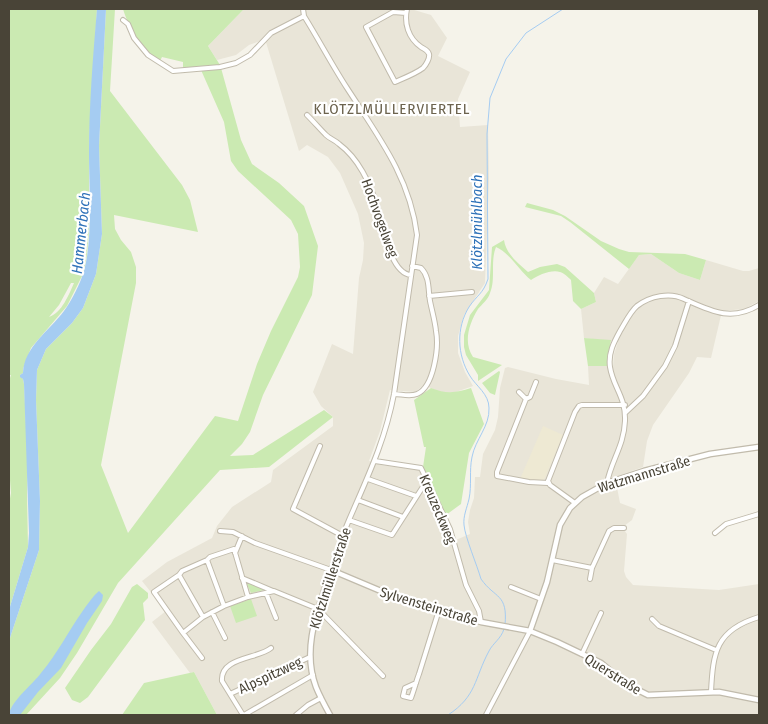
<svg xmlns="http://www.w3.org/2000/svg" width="768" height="724" font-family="'Fira Sans Condensed',sans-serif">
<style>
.residential{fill:#e9e5d8}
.education{fill:#eee9d3}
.green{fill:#cbeab2;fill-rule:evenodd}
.water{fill:#a5ccf2}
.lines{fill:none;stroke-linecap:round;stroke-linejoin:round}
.stream{stroke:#a5ccf2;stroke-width:1}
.minor-casing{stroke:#c1bbac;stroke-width:6}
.tertiary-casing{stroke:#c1bbac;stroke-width:7}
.minor{stroke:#fff;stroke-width:4}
.tertiary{stroke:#fff;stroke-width:4.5}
.labels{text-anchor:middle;stroke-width:4.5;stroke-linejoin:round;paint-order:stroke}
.street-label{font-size:14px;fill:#494437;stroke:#fff}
.neighbourhood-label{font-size:15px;letter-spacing:1px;fill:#6c634e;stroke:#fff}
.water-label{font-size:15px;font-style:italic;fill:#2d71b8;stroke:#fff}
</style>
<rect width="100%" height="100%" fill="#f5f3ea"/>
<path class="residential" d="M244,9H411L431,15L447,38L438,56L470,72L458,99L460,127L488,125L489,179L485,283L464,315L458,336V353L465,372L473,386L453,393L440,392L424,385L415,392L390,390L380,431L369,461L381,465L419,470L442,519L451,542L470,534L468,522L470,510L474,498L475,477H480L483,454L495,430L498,417L500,388L505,368L508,367L556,379L589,385L588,366H613L614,354L618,342L584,338L581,309L596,302L594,293L604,277L618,284L639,255L651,254L679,273L700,280L706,260L743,271H749L759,268V301L744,309L722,311L711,358L697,357L689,373L653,425L647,441L643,467L615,477L620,503L636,509L632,520L624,526V530L627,534L624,571L626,577L633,585L719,590L759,584V715H217L194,672L190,673L152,622L166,611L142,581L167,562L212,538L217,526L232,507L271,482L273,470L333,426V417L321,406L313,392L332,344L353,354L359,278L363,260L364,243L358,214L340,173L328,157L307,145L299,151L265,39L249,45L236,55L217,60L208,46Z"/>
<path class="education" d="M543,426L563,435L545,478L542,481L520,479Z"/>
<path class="green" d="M9,9H97L89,142V230L87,254L84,272L67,306L31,348L23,369V373L20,375L23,379L24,384L28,465L27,494L28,547L9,610V504L11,493L9,468V381L11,375H9ZM71,283H74C69,294 62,313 49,317L59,305Z
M106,9H115L110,91L182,185L190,200L198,232L114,215L115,229L121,240L131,252L136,267V283L101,465L128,533L215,416L238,421L257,364L271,331L298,277L300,267L298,234L291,220L238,171L231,161L224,122L201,70L221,68L241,140L252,164L279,183L304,206L318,246L312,295L263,395L250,432L242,444L230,456L253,455L324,410L333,417L269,467L220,470L118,583L77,653L60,678L26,715H9V641L39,550L40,501L36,400L37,370L46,349L72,323L83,308L96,274L102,234L99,146Z
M123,9H244L208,46L220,65L183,69V62L162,57L160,61C142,50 129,29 123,9Z
M527,203L553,210L565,216L601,241L619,249L629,252L685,254L706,260L700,280L679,273L651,254L639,255L629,269L570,222L561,216L525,207Z
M504,240C506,254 518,263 528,272L540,267L557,264L565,267L594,293L596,302L581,309L573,301L571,280C568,277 564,273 560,272C552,269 538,275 531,280C519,271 510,253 496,247C490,261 496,279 490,293C488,300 482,304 478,309C469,324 463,342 473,357L502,365L478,381V375L466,355L464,347V335L470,315L489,290L492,247Z
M584,338L611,340L607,366H588Z
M499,371L500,372L495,395L490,393L482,383Z
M431,388C446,394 456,393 471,388L484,424L469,453L461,504L446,515L423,467L426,447H424L414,400Z
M248,583L263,588L264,590L251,593L247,584Z
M137,584L148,593V598L143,603L145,620L88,697L80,703L72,700L65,688L91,650L111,624L132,587Z
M251,599L257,616L236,623L230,606Z
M194,672L217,715H122L144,683Z"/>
<path class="water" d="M97,9H106L99,146L102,234L96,274L83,308L72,323L46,349L37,370L36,400L40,501L39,550L9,641V610L28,547L29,533L24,384L23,379L20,377V375L23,373C24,347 49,331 64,311C72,300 80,284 84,271C93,238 89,187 89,153C89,106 93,56 97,9Z
M99,591L103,595L102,601L87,623L61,668L38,692L20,715H9C10,702 33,684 41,673C57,654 68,632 82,612C87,605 92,597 99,591Z"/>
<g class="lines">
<path class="stream" d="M505,625C508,593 495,599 481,579C477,565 465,537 464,525C463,516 467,508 469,499C472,485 469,471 472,457C475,440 490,426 489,408C489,394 476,386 470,376C457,355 456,328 469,307C477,295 483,294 488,279L487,134L490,98L506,59L526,33L563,9
M448,715C477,696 474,679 489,651C493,643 501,639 504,629"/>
<defs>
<path id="minor" d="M406,13L393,12L366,27L395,82C404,78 415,74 423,68C426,65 430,58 429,54C428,50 424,49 421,47C408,38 404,23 407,9
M123,20L128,24L134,38L148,55L173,71L220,67L236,63L250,55L271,33L304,16
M307,115C314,122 320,129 326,135C330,139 335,140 339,144C359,159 369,182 377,205C383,223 389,273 411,275
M429,296L472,292
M519,392L526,399L530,397L536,382
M394,394C401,394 410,397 417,394C434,387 439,347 436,331C435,321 432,311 430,301C428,290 430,277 421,268L412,266
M526,399L497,472V476L529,482L548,483
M626,412L643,396L665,366L675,346L689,301
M320,446L293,509L343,536
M375,461L421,468L450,529L466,585L479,611L481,622
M368,479L416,496
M607,483C611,461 624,446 625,421C626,397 613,387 610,367C608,353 614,342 620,331C625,323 630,312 637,306C650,296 670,292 684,299C711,311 731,322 759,305
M358,500L403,517
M575,503L550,485L548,481L575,412L579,406L582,405H625
M349,520L392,535L424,485L427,483
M220,531L233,532L255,543L331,570C337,553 342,536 349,520C368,476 385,441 394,394L417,235C410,177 378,136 347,88C332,65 319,40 304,16L303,9
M715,533L726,524L759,514
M235,553L242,536
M207,560L224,606
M552,560L592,568
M179,575L203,617
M242,578L273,591
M590,579L592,568L609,531L614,528H624
M511,587L541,599
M266,593L276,618
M212,612L225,638
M652,619L659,626L716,650
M183,633L154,592L179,575L182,571L207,560L210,557L234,549L248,597
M582,654L601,613
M202,658L183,633L203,617L224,606L248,597L274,591L318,609L383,676
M416,683L405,688L403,696L411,698C414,690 416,682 419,674L439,610
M711,692C713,652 716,630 759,617
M230,694L310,657
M243,715L222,681C220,657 258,659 271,648
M244,715L313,675
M296,715L308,705L321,698
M486,715L530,631"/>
<path id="tertiary" d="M530,631L547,582L560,525L570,508L582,497L607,483L644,471L710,454L759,447
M330,715C325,706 320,697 316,687C301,647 319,608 331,570L388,594L481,622L530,631L557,642L601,663L626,684L648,695L719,692L759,700"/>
</defs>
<use href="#minor" class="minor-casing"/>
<use href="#tertiary" class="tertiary-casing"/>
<use href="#minor" class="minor"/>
<use href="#tertiary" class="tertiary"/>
</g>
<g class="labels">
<g class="street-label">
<text transform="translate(380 218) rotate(70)" y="5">Hochvogelweg</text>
<text transform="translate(644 474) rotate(-17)" y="5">Watzmannstraße</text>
<text transform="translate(438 509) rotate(67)" y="5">Kreuzeckweg</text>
<text transform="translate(330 578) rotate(-72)" y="5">Klötzlmüllerstraße</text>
<text transform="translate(429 606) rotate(17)" y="5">Sylvensteinstraße</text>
<text transform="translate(613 674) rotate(32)" y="5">Querstraße</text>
<text transform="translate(270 675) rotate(-25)" y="5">Alpspitzweg</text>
</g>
<g class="neighbourhood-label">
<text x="392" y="114">KLÖTZLMÜLLERVIERTEL</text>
</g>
<g class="water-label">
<text transform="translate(477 222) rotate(-90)" y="5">Klötzlmühlbach</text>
<text transform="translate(81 233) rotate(-84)" y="5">Hammerbach</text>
</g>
</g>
<rect width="768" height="724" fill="none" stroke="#494437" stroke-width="20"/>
</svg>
